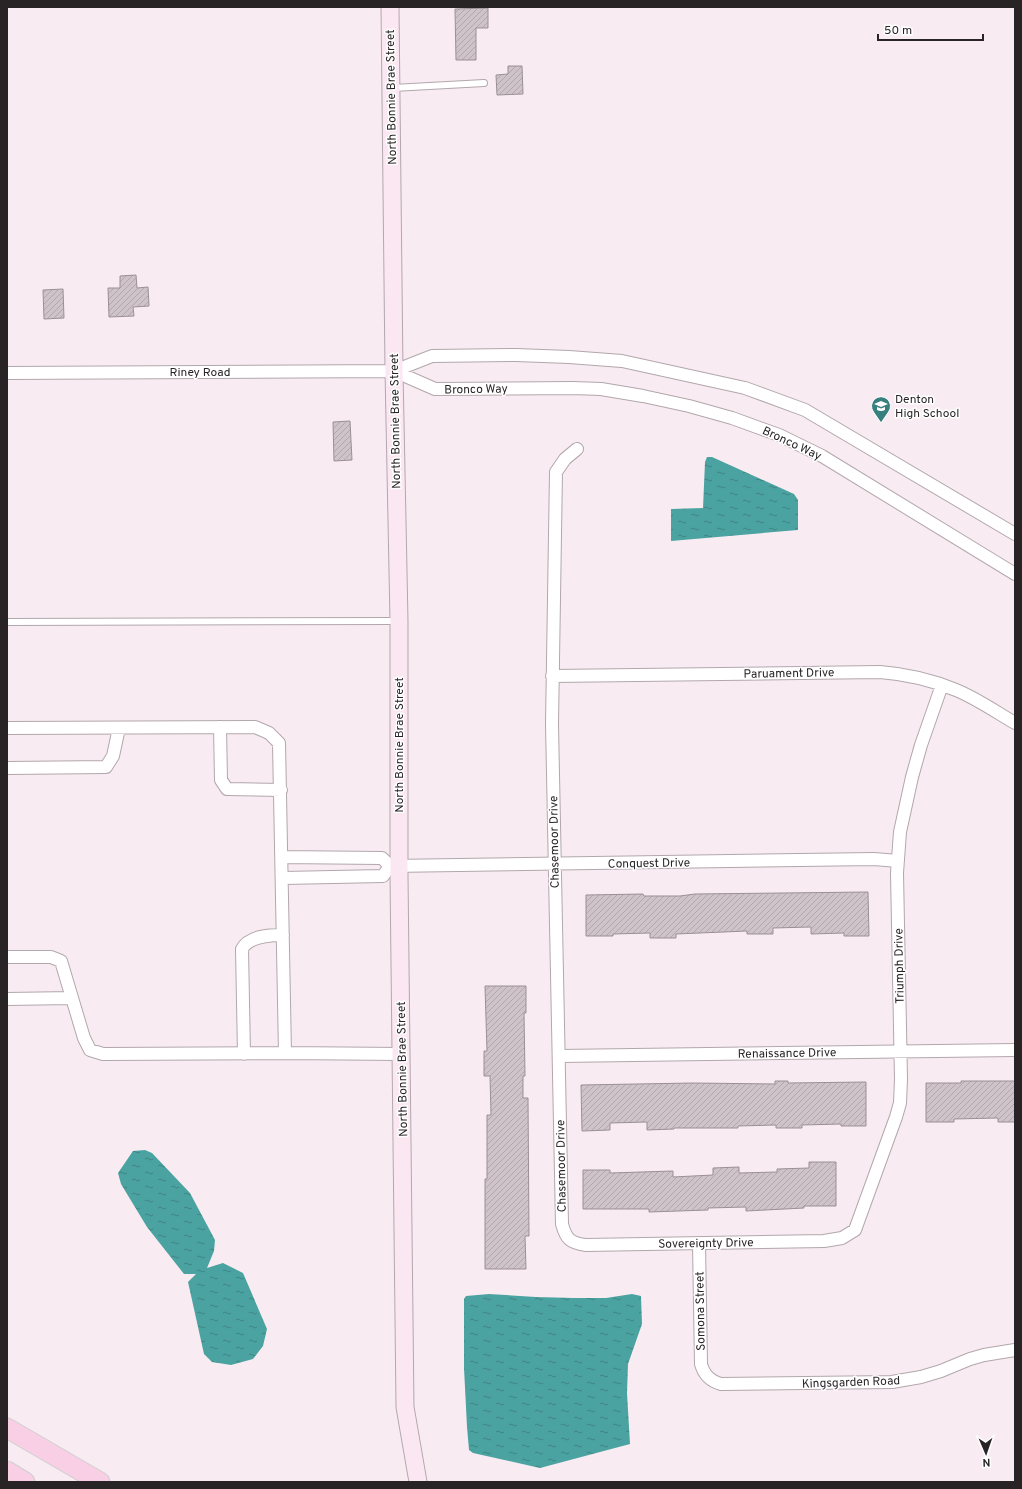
<svg xmlns="http://www.w3.org/2000/svg" width="1022" height="1489" font-family="Overpass,sans-serif">
<style>
.water{fill:url(#water-ripples)}
.building{fill:url(#building-hatch);stroke:#9b9095}
.lines{fill:none;stroke-linecap:round;stroke-linejoin:round}
.lane-casing{stroke:#b2a7ac;stroke-width:8}
.street-casing{stroke:#b2a7ac;stroke-width:14}
.secondary-casing{stroke:#b2a7ac;stroke-width:19}
.primary-casing{stroke:#d0cfcf;stroke-width:21}
.lane{stroke:#fff;stroke-width:6}
.street{stroke:#fff;stroke-width:12}
.secondary{stroke:#fbe7f2;stroke-width:17}
.primary{stroke:#f8cfe5;stroke-width:19}
.labels{text-anchor:middle;stroke-width:3;stroke-linejoin:round;paint-order:stroke}
.street-label{font-size:12px;fill:#282426;stroke:#fff}
.poi-label{font-size:12px;fill:#282426;stroke:#fff;text-anchor:start}
</style>
<defs>
<pattern id="water-ripples" width="26" height="14" patternUnits="userSpaceOnUse"><rect width="26" height="14" fill="#4ba3a1"/><path d="M2 4q2-2 4 0t4 0M15 11q2-2 4 0t4 0" fill="none" stroke="#3e8583"/></pattern>
<pattern id="building-hatch" width="6" height="6" patternUnits="userSpaceOnUse"><rect width="6" height="6" fill="#cec3c8"/><path d="M-1 1l2-2M0 6l6-6M5 7l2-2" fill="none" stroke="#b1a7ac"/></pattern>
</defs>
<rect width="100%" height="100%" fill="#f8ecf2"/>
<path class="water" d="M707,457H712L794,494L798,500V530L671,541V509L703,508L705,462Z
M145,1150L152,1153L190,1193L215,1240L214,1251L207,1268L223,1263L243,1273L267,1329L263,1346L253,1359L231,1365L212,1362L204,1354L188,1282L196,1274H184L147,1227L121,1184L118,1173L133,1151Z
M489,1294L536,1297L574,1298H606L632,1294L641,1296L642,1324L628,1364L627,1393L630,1444L540,1468L473,1453L469,1450L467,1427L464,1368V1299L466,1296Z"/>
<path class="building" d="M488,8V28H476V60H456L455,9Z
M508,66H522L523,94L497,95L496,75L508,74Z
M136,275L137,288L148,287L149,306L133,307L134,316L109,317L108,288H120V276Z
M63,289L64,318L44,319L43,290Z
M350,421L352,460L334,461L333,422Z
M868,892L869,936H844V933L811,934V927L773,928V934H747V931L676,934V938H650V933L613,934V936H586V895L643,894L644,896H680L695,894Z
M485,986H526V1013H524L525,1076H523V1098H528L529,1236H525L526,1269H485V1179H487V1115H491L490,1076H484V1051H487Z
M775,1081H788V1083L866,1082V1126H841V1124L802,1125V1128H776V1125L738,1126V1128H674V1129L647,1130V1122L610,1123V1130L582,1131L581,1085L693,1083L775,1084Z
M961,1081H1015V1122H998V1118L954,1119V1122H926V1083H961Z
M809,1162H836V1206H804V1208L746,1211V1207L708,1208V1210L649,1212V1209H583V1170H610V1173L673,1171V1177L713,1175V1168L739,1167V1173L777,1172V1169L809,1168Z"/>
<g class="lines">
<defs>
<path id="lane" d="M393,88L484,83
M7,622L397,621"/>
<path id="street" d="M394,371L435,389L573,388L601,389L643,396L689,406L732,418L779,435L822,456L1015,574
M7,373L394,371L432,356L516,355L569,357L622,361L745,388L805,410L1015,534
M577,449L565,459L556,472L552,724L562,1224C566,1239 570,1243 586,1245L824,1241L842,1238L855,1230L896,1117L900,1103L901,1079L897,873L900,832L912,777L921,745L942,685
M552,676L880,672C906,674 932,680 956,690C976,698 996,712 1015,723
M220,727L221,780L227,789L281,790
M7,728L255,727L269,733L279,743L285,1053L103,1054L90,1050L84,1038L61,961L51,957H7
M7,768L106,767L113,756L119,728
M282,857L382,858L390,866L874,859L898,861
M283,878L383,876L390,866
M7,999L72,998
M285,1053L401,1054
M244,1054L242,949C249,936 269,935 283,935
M559,1056L1015,1050
M699,1243L701,1364C704,1375 710,1381 721,1384L892,1382L921,1377L941,1371L970,1359L984,1355L1015,1350"/>
<path id="secondary" d="M390,7L394,371L399,621V875L405,1407L418,1482"/>
<path id="primary" d="M7,1428L100,1482
M7,1471L25,1482"/>
</defs>
<use href="#lane" class="lane-casing"/>
<use href="#street" class="street-casing"/>
<use href="#secondary" class="secondary-casing"/>
<use href="#primary" class="primary-casing"/>
<use href="#lane" class="lane"/>
<use href="#street" class="street"/>
<use href="#secondary" class="secondary"/>
<use href="#primary" class="primary"/>
</g>
<defs>
<symbol id="school-pin" viewBox="-11 -11 22 30"><path d="M0 17L-7.5 6A9.5 9.5 0 1 1 7.5 6Z" fill="#37807e" stroke="#fff"/><path d="M0-5L7-2L0 1L-7-2ZM-4 1L0 2.5L4 1V4Q0 6-4 4Z" fill="#fff"/></symbol>
</defs>
<g fill-rule="evenodd">
<use href="#school-pin" x="870" y="395" width="22" height="30"/>
</g>
<g class="labels">
<g class="street-label">
<text transform="translate(391 97) rotate(-91)" y="4">North Bonnie Brae Street</text>
<text x="200" y="376">Riney Road</text>
<text transform="translate(476 389) rotate(-1)" y="4">Bronco Way</text>
<text transform="translate(395 421) rotate(-91)" y="4">North Bonnie Brae Street</text>
<text transform="translate(792 443) rotate(25)" y="4">Bronco Way</text>
<text transform="translate(789 673) rotate(-1)" y="4">Paruament Drive</text>
<text transform="translate(399 745) rotate(-90)" y="4">North Bonnie Brae Street</text>
<text transform="translate(554 842) rotate(-91)" y="4">Chasemoor Drive</text>
<text transform="translate(649 863) rotate(-1)" y="4">Conquest Drive</text>
<text transform="translate(899 966) rotate(-91)" y="4">Triumph Drive</text>
<text transform="translate(787 1053) rotate(-1)" y="4">Renaissance Drive</text>
<text transform="translate(402 1069) rotate(-91)" y="4">North Bonnie Brae Street</text>
<text transform="translate(561 1166) rotate(-91)" y="4">Chasemoor Drive</text>
<text transform="translate(706 1243) rotate(-1)" y="4">Sovereignty Drive</text>
<text transform="translate(700 1311) rotate(-91)" y="4">Somona Street</text>
<text transform="translate(851 1382) rotate(-2)" y="4">Kingsgarden Road</text>
</g>
<g class="poi-label">
<text x="895" y="403">Denton<tspan x="895" dy="14">High School</tspan></text>
</g>
</g>
<rect width="1022" height="1489" fill="none" stroke="#282426" stroke-width="16"/>
<g transform="translate(986 1453) rotate(178)" stroke="#ffffff" stroke-width="3" paint-order="stroke">
<path d="M0-3L7 15L0 10L-7 15Z" fill="#282426"/>
<text y="-6" font-size="11" font-weight="bold" text-anchor="middle" fill="#282426">N</text>
</g>
<path d="M878 34v6h105v-6" fill="none" stroke="#282426" stroke-width="2"/>
<text x="884" y="34" font-size="12" fill="#282426" stroke="#ffffff" stroke-width="3" paint-order="stroke">50 m</text>
</svg>
